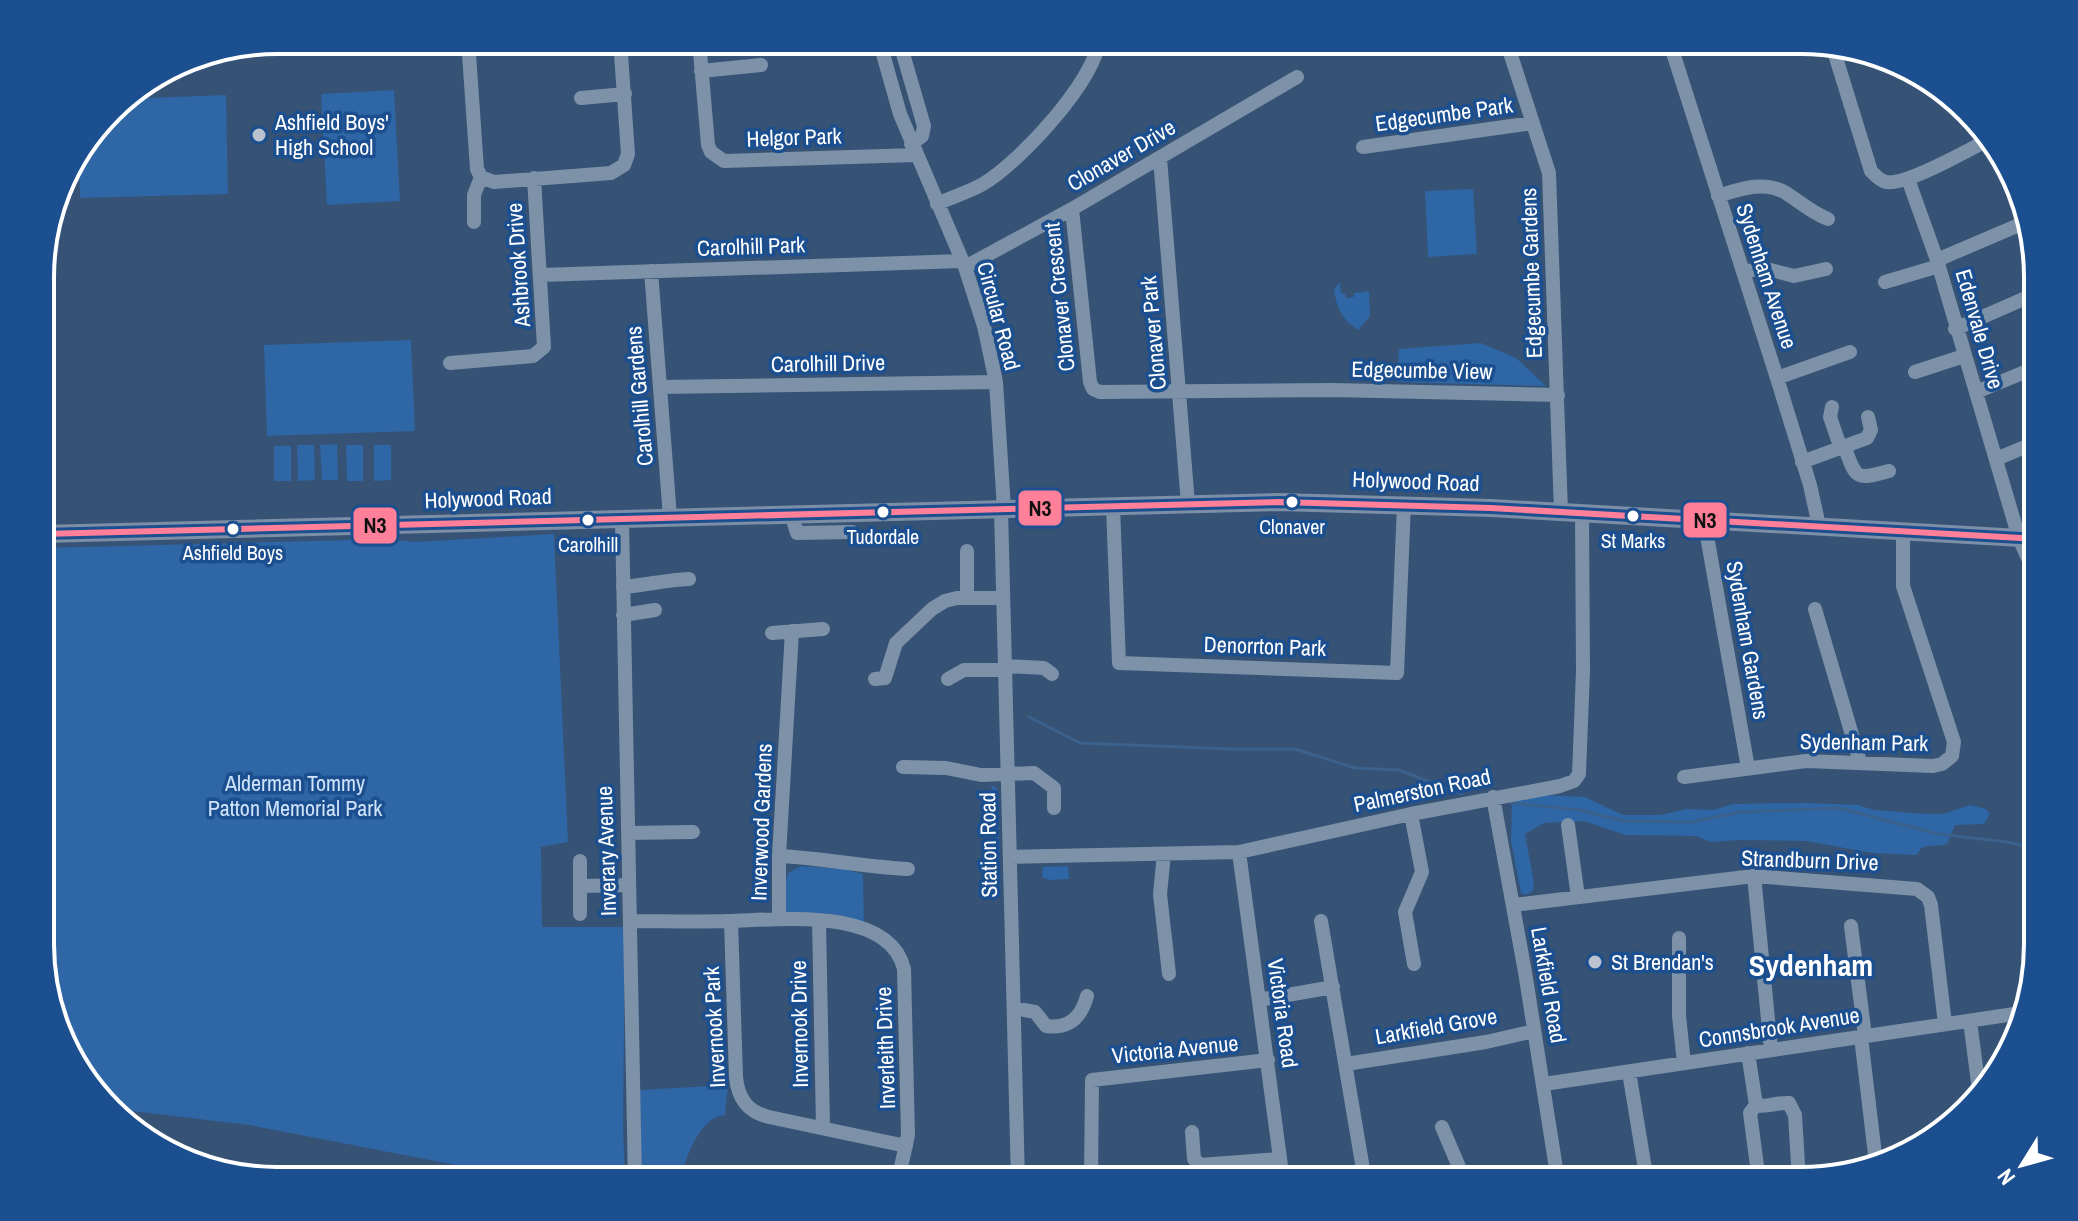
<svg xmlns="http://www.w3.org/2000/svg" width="2078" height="1221" font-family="'Archivo Narrow',sans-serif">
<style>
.green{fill:#2f66a5}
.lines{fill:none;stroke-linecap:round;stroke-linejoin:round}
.stream{stroke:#3b618d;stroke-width:3}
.minor{stroke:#7d92a8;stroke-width:14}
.major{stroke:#7d8ea7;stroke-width:18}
.bus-1-casing{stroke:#1b4f8f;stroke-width:12}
.bus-1{stroke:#ff8098;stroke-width:6}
.poi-dot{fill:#b9c2ce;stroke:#1b4f8f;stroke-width:3}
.bus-dot{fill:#fff;stroke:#1b4f8f;stroke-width:3}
.labels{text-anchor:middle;stroke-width:7;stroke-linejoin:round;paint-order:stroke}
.bus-label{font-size:20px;fill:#fff;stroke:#1b4f8f}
.street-label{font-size:22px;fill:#fff;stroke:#1b4f8f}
.poi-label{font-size:22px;fill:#fff;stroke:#1b4f8f;text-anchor:start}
.park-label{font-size:22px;fill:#cfe3fa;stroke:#1b4f8f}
.district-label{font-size:30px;font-weight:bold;fill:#fff;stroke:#1b4f8f}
.rim{fill:none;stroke:#fff;stroke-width:4}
.line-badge{stroke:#1b4f8f;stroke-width:3}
.pale-badge-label{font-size:22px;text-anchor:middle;font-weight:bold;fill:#111}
</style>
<rect width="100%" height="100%" fill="#365274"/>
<path class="green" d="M394,90L400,201L327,205L321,94Z
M226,95L228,194L80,198L79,153L120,99Z
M1473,189L1477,254L1428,257L1425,191Z
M1340,282L1341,293L1345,294L1346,298L1354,297V293L1369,291L1370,316L1358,330C1342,320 1336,307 1334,289Z
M411,340L415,431L267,436L264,345Z
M1481,343L1516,358L1546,386L1397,382L1399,349Z
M337,444L338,480H322L320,445Z
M297,445H314L315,480L298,481Z
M363,445V481H347L346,445Z
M374,445H391V480L374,481Z
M274,446H291V481H274Z
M554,534L568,842L541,847L542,927H625L623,1127L625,1181H539L249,1125L115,1109L80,1075L42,975V548L388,539L414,542Z
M990,785L997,788L1000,853L995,852L993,790Z
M1544,795L1585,797L1623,815H1660L1687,809L1714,810L1732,804L1808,803L1858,805L1874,810L1928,814H1943L1970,805L1986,809L1990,814L1984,824L1955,825L1947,844C1938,847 1930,844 1921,848L1917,855L1872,853L1806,841L1739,840L1711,842L1696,836L1625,835L1584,821L1544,823L1525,834L1534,883L1533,891L1526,895L1521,893L1511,841L1512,798Z
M801,866L843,869L863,874L864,924L830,915L785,912V883L788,873Z
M1068,866L1069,879L1049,880L1042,877L1043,867Z
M728,1085L725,1115C700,1116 685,1159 680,1181H657L646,1175L641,1163L640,1090Z
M197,1160L386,1181H346L225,1167Z"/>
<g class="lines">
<path class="stream" d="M1029,717L1080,743L1232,749H1295L1355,768L1399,770L1462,794
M1511,803L1579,810L1623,821L1692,822L1740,812L1839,808L1938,834L2007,842L2038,849"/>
<path class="minor" d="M468,40L477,169L481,177L494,182L611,173L624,165L628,154L620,40
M699,40L708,145L711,152L724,161L916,155
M879,40L900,114L965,267L984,326L996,382L1004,509
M899,40L924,126L922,136L911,144
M1506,40L1549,173L1561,512
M1669,40L1777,378L1810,485L1819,526
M1833,48L1871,171C1875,175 1880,181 1886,182C1906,186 1968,150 1988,140
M701,71L761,65
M581,98L625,94
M1363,147L1532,123
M1160,158L1188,504
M1908,179L1937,260L2019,538L2037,579
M1718,196C1740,189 1765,180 1786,193C1800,202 1812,213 1828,219
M937,204C952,197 969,192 983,184C1019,163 1095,81 1099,40
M1072,209L1090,382L1093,389L1100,392L1332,390L1558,395
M474,222V195L481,177
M1937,260L2026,222
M965,267L1072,209L1297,77
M651,271L670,517
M1743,272L1763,268L1794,276L1826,269
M541,275L962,261
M1885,282L1939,266
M1955,329L2037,293
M450,363L533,356L544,347L534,178
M1915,372L1964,356
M1777,378L1850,352
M660,387L996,382
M1976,392L2037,367
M1832,407L1830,417L1841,449
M1845,448C1856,480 1857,480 1889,471
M1996,459L2037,442
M1802,462L1867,438L1871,430L1868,417
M1113,506L1119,663L1397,673L1404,504
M1001,509L1018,1181
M791,514L797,533L852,532
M622,519L635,1181
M1704,519L1748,768
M967,551V598
M623,587C646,585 666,580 689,579
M1815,609L1860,762
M623,615L655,610
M772,633L823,629
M1005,666L1044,668L1052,674
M875,679L885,678L896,643L932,609L945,601L957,598H1003
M948,679L964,670H1005
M903,767L946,768L981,775L1034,773L1054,788V808
M1684,777L1806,761L1933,766L1942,764L1952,756L1954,742L1903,586V532
M1493,797L1525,972L1558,1181
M1411,814L1422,872L1405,912L1414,964
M2033,815L2038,805
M1568,825L1578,897
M628,833L693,832
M1239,852L1283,1181
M1164,854L1160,894L1169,974
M779,856C823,858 864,867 908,869
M1010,857L1239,852L1411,814L1560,786L1574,781L1579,774L1583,671L1582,513
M580,861V914
M1754,876L1771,1050
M580,886L629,885
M1513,905L1754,876L1917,889L1928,897L1931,905L1945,1024
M779,919V856L792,631
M819,920L823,1127
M630,921C663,921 696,922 728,921C777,920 889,906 904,969L908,1135L898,1181
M731,921L736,1077C738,1099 748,1112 769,1117L906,1146
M1321,921L1365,1181
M1851,926L1865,1036
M1679,938V1016L1684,1063
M1259,1000L1333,987
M1014,1008L1035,1012L1046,1026C1069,1029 1081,1018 1087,996
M1970,1021L1979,1090
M1861,1037L1876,1163
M1748,1053L1756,1105L1750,1113L1759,1181
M1346,1064L1486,1042L1534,1031
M1629,1072L1647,1181
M1544,1084L2021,1013
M1756,1105C1767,1108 1777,1102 1789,1103L1795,1115L1799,1181
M1442,1127L1465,1181
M1192,1132L1194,1159L1200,1165L1279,1159
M1091,1181L1092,1080L1268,1060"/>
<path class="major" d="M42,534L1279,502L1491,508L2037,539"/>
<defs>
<path id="bus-1" d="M42,534L1279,502L1491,508L2037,539"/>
</defs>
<use href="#bus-1" class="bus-1-casing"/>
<use href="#bus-1" class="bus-1"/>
</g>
<g class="poi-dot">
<circle cx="259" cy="135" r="8"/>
<circle cx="1595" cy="962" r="8"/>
</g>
<g class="bus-dot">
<circle cx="1292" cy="502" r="7"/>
<circle cx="883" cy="512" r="7"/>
<circle cx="1633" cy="516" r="7"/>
<circle cx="588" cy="520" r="7"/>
<circle cx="233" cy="529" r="7"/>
</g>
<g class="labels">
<g class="bus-label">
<text x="1292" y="534">Clonaver</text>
<text x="883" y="544">Tudordale</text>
<text x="1633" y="548">St Marks</text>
<text x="588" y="552">Carolhill</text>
<text x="233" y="560">Ashfield Boys</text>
</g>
<g class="street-label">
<text transform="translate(1444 114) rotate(-8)" y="8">Edgecumbe Park</text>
<text transform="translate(794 137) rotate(-2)" y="8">Helgor Park</text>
<text transform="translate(1121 155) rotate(-30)" y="8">Clonaver Drive</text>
<text transform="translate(751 246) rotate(-2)" y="8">Carolhill Park</text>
<text transform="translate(518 265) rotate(-94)" y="8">Ashbrook Drive</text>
<text transform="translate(1531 273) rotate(-92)" y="8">Edgecumbe Gardens</text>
<text transform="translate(1767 276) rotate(72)" y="8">Sydenham Avenue</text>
<text transform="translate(1059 297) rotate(-96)" y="8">Clonaver Crescent</text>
<text transform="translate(999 316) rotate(75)" y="8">Circular Road</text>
<text transform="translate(1980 329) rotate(74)" y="8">Edenvale Drive</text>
<text transform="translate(1153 333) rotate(-95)" y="8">Clonaver Park</text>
<text transform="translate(828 363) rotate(-1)" y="8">Carolhill Drive</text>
<text transform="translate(1422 370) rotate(1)" y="8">Edgecumbe View</text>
<text transform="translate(639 396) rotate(-95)" y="8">Carolhill Gardens</text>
<text transform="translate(1416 481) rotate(2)" y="8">Holywood Road</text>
<text transform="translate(488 498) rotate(-2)" y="8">Holywood Road</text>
<text transform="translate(1748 640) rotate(80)" y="8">Sydenham Gardens</text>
<text transform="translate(1265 646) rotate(2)" y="8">Denorrton Park</text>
<text transform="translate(1864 742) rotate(1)" y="8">Sydenham Park</text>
<text transform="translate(1422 790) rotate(-12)" y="8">Palmerston Road</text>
<text transform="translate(761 822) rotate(-88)" y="8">Inverwood Gardens</text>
<text transform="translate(988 845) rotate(-91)" y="8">Station Road</text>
<text transform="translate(606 851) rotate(-92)" y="8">Inverary Avenue</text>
<text transform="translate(1810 860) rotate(2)" y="8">Strandburn Drive</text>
<text transform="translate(1549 985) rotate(80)" y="8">Larkfield Road</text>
<text transform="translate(1283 1013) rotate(82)" y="8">Victoria Road</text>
<text transform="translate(799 1024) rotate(-91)" y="8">Invernook Drive</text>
<text transform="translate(1436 1026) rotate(-10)" y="8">Larkfield Grove</text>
<text transform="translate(714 1027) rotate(-93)" y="8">Invernook Park</text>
<text transform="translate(1779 1027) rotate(-9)" y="8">Connsbrook Avenue</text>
<text transform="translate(885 1048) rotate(-92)" y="8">Inverleith Drive</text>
<text transform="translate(1175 1049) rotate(-6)" y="8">Victoria Avenue</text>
</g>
<g class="poi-label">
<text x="275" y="130">Ashfield Boys'<tspan x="275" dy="25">High School</tspan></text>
<text x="1611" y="970">St Brendan's</text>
</g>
<g class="park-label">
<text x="295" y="791">Alderman Tommy<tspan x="295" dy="25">Patton Memorial Park</tspan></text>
</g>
<g class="district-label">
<text x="1811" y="976">Sydenham</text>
</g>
</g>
<path d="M0 0H2078V1221H0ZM277 54H1801A223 223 0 0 1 2024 277V944A223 223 0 0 1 1801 1167H277A223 223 0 0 1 54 944V277A223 223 0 0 1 277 54Z" fill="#1b4f8f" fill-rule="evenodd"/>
<path class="rim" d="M277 54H1801A223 223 0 0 1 2024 277V944A223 223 0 0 1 1801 1167H277A223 223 0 0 1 54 944V277A223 223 0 0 1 277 54Z"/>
<g class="line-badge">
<rect x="1017" y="489" width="46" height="38" rx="8" fill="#ff8098"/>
<rect x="1682" y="501" width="46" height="38" rx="8" fill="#ff8098"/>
<rect x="352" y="506" width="46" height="39" rx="8" fill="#ff8098"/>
</g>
<g class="pale-badge-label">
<text x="1040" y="516">N3</text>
<text x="1705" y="528">N3</text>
<text x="375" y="533">N3</text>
</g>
<g transform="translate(2022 1165) rotate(233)" stroke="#1b4f8f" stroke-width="6" paint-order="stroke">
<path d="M0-6L14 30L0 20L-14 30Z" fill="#ffffff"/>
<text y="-12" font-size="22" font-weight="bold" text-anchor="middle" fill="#ffffff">N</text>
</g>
</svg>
